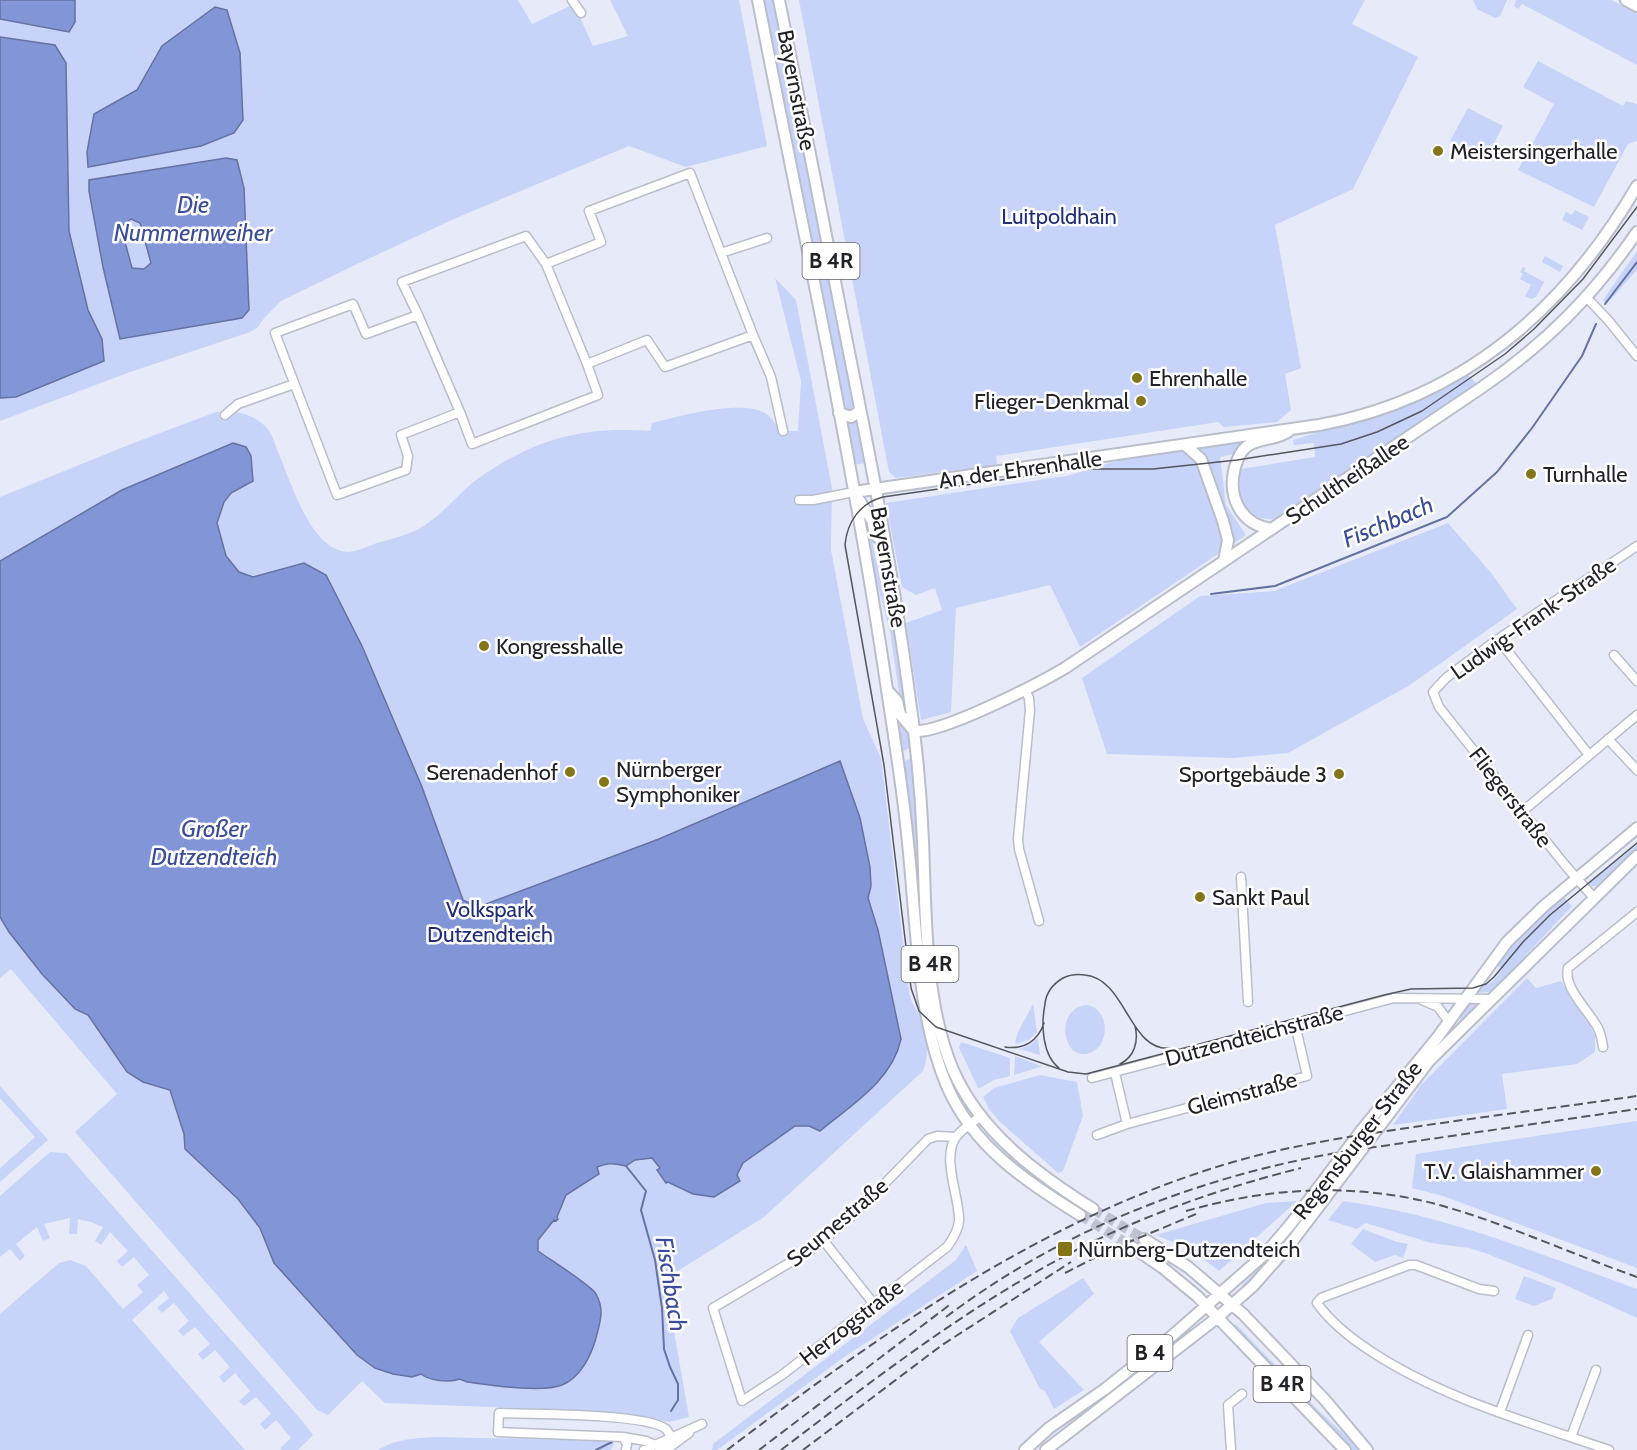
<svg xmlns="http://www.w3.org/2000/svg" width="1637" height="1450" font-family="Cabin,sans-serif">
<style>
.green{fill:#c7d3f8}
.water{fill:#8295d6;stroke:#6572a2;stroke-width:1.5;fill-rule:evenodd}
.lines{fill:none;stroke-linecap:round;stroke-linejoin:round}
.stream{stroke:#6572a2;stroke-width:2}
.major-tunnel{stroke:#bfc3cf;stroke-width:10;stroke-dasharray:10 5;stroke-linecap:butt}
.minor-casing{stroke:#b9becb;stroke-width:11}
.major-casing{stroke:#b9becb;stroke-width:14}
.minor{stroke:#fff;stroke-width:8}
.major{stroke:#fff;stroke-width:10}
.tram{stroke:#55575e;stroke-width:1.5}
.rail{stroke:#55575e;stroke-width:2;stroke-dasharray:9 4.5;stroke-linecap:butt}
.poi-dot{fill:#847518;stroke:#fff;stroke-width:2}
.labels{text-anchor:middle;stroke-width:5;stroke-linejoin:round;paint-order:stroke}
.shield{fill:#fff;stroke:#646468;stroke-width:1.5}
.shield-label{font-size:21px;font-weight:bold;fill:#212227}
.street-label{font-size:22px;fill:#212227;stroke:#fff}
.poi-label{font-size:22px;fill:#212227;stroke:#fff;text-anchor:start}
.park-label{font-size:22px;fill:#222d79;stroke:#fff}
.water-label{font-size:24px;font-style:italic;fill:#3b4c9a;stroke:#fff}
</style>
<rect width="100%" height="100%" fill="#e7ebf9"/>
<path class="green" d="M0,0H518L532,24L574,4L593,46L628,36L610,0H739L767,146L686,167L629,146L456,218L355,265L281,301L265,317L257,328L250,332L130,372L0,421Z
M763,0H775L826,257L814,259Z
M799,0H1365L1352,24L1418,57L1353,189L1275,225L1301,368L1285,374L1291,410L1277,422L1224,427L1218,422L996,456L997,467L964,469L896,478L889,472Z
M1473,0H1507L1500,16L1495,18L1477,9Z
M1516,0H1612L1637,14V65L1522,4L1518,9L1514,6Z
M1538,61L1623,106L1626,101L1637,104V141L1628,144L1594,207L1518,170L1554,104L1523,87Z
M1468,108L1503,126L1485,160L1450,141Z
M1575,210L1589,217L1582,230L1562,220L1566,212L1572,215Z
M1637,251V270L1606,305L1603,300Z
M1545,256L1563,266L1560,272L1542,262Z
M827,267L866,463L853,465L847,411L830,348L815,270Z
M1523,267L1526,268L1524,271L1544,282L1536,297L1531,299L1525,296L1531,285L1520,279L1523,274L1520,272Z
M775,278L796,300L832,488L831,550L863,719L881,758L909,992C912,1008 920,1012 924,1023C929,1036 928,1059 923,1071L764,1217L665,1279L689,1417L669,1422L635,1415L597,1411L385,1403L362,1381L328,1415L317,1410L75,1132L117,1094L11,969L0,978V497L131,444L216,412C235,410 252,413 266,427C272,433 275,444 278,452C291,482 310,549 347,552C356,552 368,546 377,543C394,538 414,534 428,523C448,509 462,489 483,475C538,438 584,426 650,431L652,423C679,416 740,399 765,413C771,416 776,425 780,431H798L801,381Z
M1467,374L1477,384L1276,520C1270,519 1262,519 1256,516C1238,506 1238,486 1241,469L1315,457L1314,443L1294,445L1293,440L1409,404Z
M1245,439L1235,454L1220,457L1226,505L1246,535L1080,647L1050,585L956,608L951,712L921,720L906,623L942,610L935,588L916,595L902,587L886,503L1067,476L1133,456Z
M864,519L868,522L881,583L897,643L907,712L902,710L901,706L890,632L877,583Z
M1448,523L1492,574L1517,609L1410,685L1288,753L1233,758L1107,754L1082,678L1200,596L1274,591Z
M899,720L910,730L912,747L901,752L897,721Z
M914,757L917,783L923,954L902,762Z
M1637,845V849L1600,884C1596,886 1592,888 1588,884Z
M1562,895L1572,906L1494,989L1489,992L1474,993L1477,989L1492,982L1502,970L1497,965L1492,971L1510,945Z
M1527,978L1536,988L1561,981L1585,1015L1595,1036V1052L1577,1064L1502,1074L1507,1109L1393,1125L1421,1085Z
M1467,1003L1479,1004L1460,1023L1461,1011Z
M1033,1004L1037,1032L1029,1040L1015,1044L1017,1034Z
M1086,1005C1113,1008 1110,1054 1083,1054C1061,1054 1057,1008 1086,1005Z
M1038,1038L1040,1055L1019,1049L1030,1045Z
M961,1042L1010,1058V1076L994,1080L980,1088H978L959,1048Z
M1015,1056L1041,1066L1040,1067L1014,1075Z
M1040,1075L1077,1082L1083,1116L1063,1171L1058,1173L999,1121L989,1109L983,1097L994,1088Z
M0,1086L48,1140L0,1182V1168L35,1137L0,1098Z
M1637,1121V1268L1443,1196L1412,1188L1416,1154Z
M1363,1133L1367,1136L1286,1243L1244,1289L1242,1285L1278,1250Z
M50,1152L66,1153L304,1423L313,1435L298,1450H282L280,1448L291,1438L276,1420L265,1430L260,1424L271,1414L256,1397L244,1406L239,1401L250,1391L235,1373L224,1383L219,1377L230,1367L215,1350L203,1360L198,1354L210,1344L195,1327L183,1336L178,1331L189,1321L174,1303L162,1313L157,1308L169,1298L164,1291L132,1320L245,1450H0V1314L59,1263L70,1260L86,1266L123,1309L143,1292L137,1285L149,1275L134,1257L122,1267L117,1261L128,1251L110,1232L101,1245L95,1241L103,1227L91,1222L78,1219L77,1234H69L70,1218L44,1224L50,1238L43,1241L37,1227L16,1244L25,1256L20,1261L10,1249L0,1257V1196Z
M1297,1201L1219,1271L1192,1250L1156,1235L1266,1203Z
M1343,1201C1447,1215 1539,1254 1637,1289V1318L1561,1283L1485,1253L1469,1248L1431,1243L1366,1223L1357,1229L1328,1220Z
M1363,1229L1397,1242L1408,1244L1403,1258L1395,1255L1375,1262L1351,1244Z
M966,1245L977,1271L847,1355L717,1450H712L713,1444L956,1260Z
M1524,1276L1556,1288L1552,1299L1534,1306L1515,1299Z
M1083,1278L1094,1294L1039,1342L1084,1390L1054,1409L1045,1391L1040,1389L1010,1331L1018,1318Z
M1236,1324L1320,1412L1361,1450H1351L1233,1326Z
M439,1437L611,1441L614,1444L611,1450H378C397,1438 417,1438 439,1437Z"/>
<path class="water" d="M0,0H75V22L69,32L0,19Z
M215,7L227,10L240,53L243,120L234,133L201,146L88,167L87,152L94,114L137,90L162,46Z
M0,37L55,45L66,63L69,231L88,310L102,339L104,361L16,397L0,398Z
M226,158L237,160L244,188L249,310L242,318L120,339L103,267L89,191V180ZM131,219L140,223L151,263L144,269L132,268L121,227Z
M233,443L246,447L251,456L253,481L231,493L224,502L217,523L226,556L239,572L253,577L304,563L326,575L362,646L422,787L463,900L478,907L659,839L840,761L860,818L870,867L871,886L868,898L878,930L901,1039C892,1081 851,1105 820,1131L809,1126H795L743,1163L737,1175L740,1181L714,1197L693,1194L668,1182L666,1183L657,1170L660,1168L652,1158L635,1160L626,1166C611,1163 609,1163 597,1167L599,1174L566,1195L557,1217L558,1219L556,1221L554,1220L538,1240V1251C549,1259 591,1285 596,1294C605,1310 600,1322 596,1338C591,1356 580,1378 562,1385C541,1393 490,1385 467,1382L460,1379C449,1383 430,1381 421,1374L412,1377L393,1374L375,1368L357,1355L274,1263L260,1228L238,1199L185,1149L184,1134L170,1090L143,1082L127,1072L88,1015L75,1009L42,974L9,932L0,917V561L122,490Z"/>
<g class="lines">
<path class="stream" d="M1605,304L1637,262
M1211,594L1275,586L1447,517L1497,472L1532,428L1582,356L1596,324
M626,1166L646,1191L641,1210L655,1260L662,1308L664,1349L670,1367L678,1384V1400L671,1411
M596,1450L612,1442"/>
<path class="major-tunnel" d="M1093,1209L1144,1239
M1080,1215L1131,1246"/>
<defs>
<path id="minor" d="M572,0L581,13
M721,253L753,335L665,367L647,340L587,364L598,395L472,444L460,412L401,435L408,456L406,470L337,495L275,333L353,304L366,334L418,315L402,282L526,236L546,264L601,242L589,211L690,173L721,253L767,238
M546,264L587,364
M1587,298L1608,320L1637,356
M418,315L460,412
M753,335L771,377L783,431
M225,415L238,404L294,384
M799,500H813L854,492
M1498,639L1589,755
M1614,655L1637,681
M1025,690L1029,698L1030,710L1018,839L1019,849L1039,921
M1608,739L1637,770
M1523,811L1637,715
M1241,877L1248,1002
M1594,898L1565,865L1439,707L1433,692L1446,678L1498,639L1637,546
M1422,1000L1438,1007L1449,1022
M1603,1047C1602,1041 1601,1034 1598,1028C1589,1011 1563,988 1568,968L1637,912
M1115,1073L1127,1124L1307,1076L1295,1024
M1092,1078L1394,998L1492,999
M1097,1135L1127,1124
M956,1137L937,1136L928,1139L858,1211L811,1250L713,1308L742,1401L782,1375L947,1247C953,1239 958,1231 959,1221C960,1198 941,1158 956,1137C962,1129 972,1123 981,1116
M823,1240L874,1304
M1494,1291L1479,1289L1416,1265H1409L1321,1298L1317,1303C1331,1323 1352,1339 1372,1352C1444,1399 1528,1422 1609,1450
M1500,1412L1528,1335
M499,1413C529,1414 646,1413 666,1429C668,1431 669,1434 671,1437L666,1450L646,1441L623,1437L498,1432Z
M623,1437L627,1444L626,1450
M1571,1437L1596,1370
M644,1450L702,1424
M666,1450L689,1433
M1231,1450L1228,1405L1242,1394"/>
<path id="major" d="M758,0C802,227 852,454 886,683C894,736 903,790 908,843C916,918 917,1017 947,1086C973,1147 1026,1181 1080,1215
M779,0C801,106 821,211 842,317C867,442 892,566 909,693C916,741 921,791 923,841C926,913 924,1002 953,1070C980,1132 1037,1174 1093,1209
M1626,0L1637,6
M839,413L851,417L860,411
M1185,445L1201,459L1223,521L1228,540L1224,561
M854,492L1319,425C1462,399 1565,309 1637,186
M857,497L872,520L875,534L885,545
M1272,529C1241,525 1227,497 1235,467C1237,460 1240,452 1246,447C1259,437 1275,441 1289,431
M887,690L897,701L900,714L914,731
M914,731C941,734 1038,684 1065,668L1481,388C1545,344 1593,296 1637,232
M1144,1239L1188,1267L1243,1314L1325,1400L1367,1450
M1131,1246L1163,1268L1197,1296L1345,1450
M1025,1450L1049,1428L1105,1389L1172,1336L1265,1254L1290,1225L1361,1131L1437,1038L1507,942L1544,906L1637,828
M1046,1450L1218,1317L1253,1286L1291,1243L1429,1061L1637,856"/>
</defs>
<use href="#minor" class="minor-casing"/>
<use href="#major" class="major-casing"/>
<use href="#minor" class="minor"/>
<use href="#major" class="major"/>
<path class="tram" d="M1637,207L1583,279L1534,329L1505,354L1422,411L1377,432L1341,444L1237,460L1153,469H1076L883,497C860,503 847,522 845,545L884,765L911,988L919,1011L936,1027L1068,1072L1086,1074L1384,995L1411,989L1473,988L1486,984L1494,977L1523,942L1550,915L1637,843
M1005,1047C1024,1050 1038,1041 1044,1023
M1120,1064C1134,1057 1139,1042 1135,1026
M1059,1068C1042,1055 1041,1024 1045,1004C1046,993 1053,984 1063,978C1069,975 1078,974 1085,975C1127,979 1129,1054 1172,1048"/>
<path class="rail" d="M1186,1211C1270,1187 1358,1182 1443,1206C1509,1225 1572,1254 1637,1277
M1065,1273L1110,1250L1196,1214
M946,1317C1063,1229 1198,1177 1341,1152L1637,1109
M727,1450C882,1333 1044,1217 1233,1162C1292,1145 1353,1136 1414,1127C1488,1116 1563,1107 1637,1096
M759,1450L952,1303
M781,1450C868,1384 954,1317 1050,1264C1129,1220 1214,1190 1301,1168
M803,1450L942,1345L1071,1262"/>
</g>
<g class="poi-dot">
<circle cx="1438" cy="151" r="6"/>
<circle cx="1137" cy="378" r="6"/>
<circle cx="1141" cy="401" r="6"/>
<circle cx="1531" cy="474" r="6"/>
<circle cx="484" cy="646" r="6"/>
<circle cx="570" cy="772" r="6"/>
<circle cx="1339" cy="774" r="6"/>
<circle cx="604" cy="782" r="6"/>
<circle cx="1200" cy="897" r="6"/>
<circle cx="1596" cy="1171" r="6"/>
<rect x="1057" y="1241" width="16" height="16" rx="3"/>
</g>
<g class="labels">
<g class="shield">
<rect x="802.5" y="243" width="57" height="36" rx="4.5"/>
<rect x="901.5" y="946" width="57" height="36" rx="4.5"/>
<rect x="1127.5" y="1335" width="45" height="36" rx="4.5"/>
<rect x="1253.5" y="1366" width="57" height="36" rx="4.5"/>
</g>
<g class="shield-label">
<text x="831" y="268">B 4R</text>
<text x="930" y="971">B 4R</text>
<text x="1150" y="1360">B 4</text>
<text x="1282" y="1391">B 4R</text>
</g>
<g class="street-label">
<text transform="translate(797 90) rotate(79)" y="8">Bayernstraße</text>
<text transform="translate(1020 469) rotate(-8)" y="8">An der Ehrenhalle</text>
<text transform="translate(1347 479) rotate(-34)" y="8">Schultheißallee</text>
<text transform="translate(889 567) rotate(80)" y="8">Bayernstraße</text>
<text transform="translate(1533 618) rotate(-35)" y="8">Ludwig-Frank-Straße</text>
<text transform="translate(1511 797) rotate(52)" y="8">Fliegerstraße</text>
<text transform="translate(1254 1035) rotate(-15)" y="8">Dutzendteichstraße</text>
<text transform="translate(1242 1093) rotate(-15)" y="8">Gleimstraße</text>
<text transform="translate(1357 1140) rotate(-52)" y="8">Regensburger Straße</text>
<text transform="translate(837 1222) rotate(-40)" y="8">Seumestraße</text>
<text transform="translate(851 1322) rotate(-38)" y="8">Herzogstraße</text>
</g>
<g class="poi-label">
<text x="1450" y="159">Meistersingerhalle</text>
<text x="1149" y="386">Ehrenhalle</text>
<text x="1129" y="409" text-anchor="end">Flieger-Denkmal</text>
<text x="1543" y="482">Turnhalle</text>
<text x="496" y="654">Kongresshalle</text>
<text x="616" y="777">Nürnberger<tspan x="616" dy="25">Symphoniker</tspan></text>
<text x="558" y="780" text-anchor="end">Serenadenhof</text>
<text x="1327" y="782" text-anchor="end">Sportgebäude 3</text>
<text x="1212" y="905">Sankt Paul</text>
<text x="1584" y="1179" text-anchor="end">T.V. Glaishammer</text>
<text x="1078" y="1257">Nürnberg-Dutzendteich</text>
</g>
<g class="park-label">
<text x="1059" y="224">Luitpoldhain</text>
<text x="490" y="917">Volkspark<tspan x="490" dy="25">Dutzendteich</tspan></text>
</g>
<g class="water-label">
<text x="193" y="213">Die<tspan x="193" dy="28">Nummernweiher</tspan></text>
<text transform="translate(1388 522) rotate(-23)" y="8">Fischbach</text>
<text x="214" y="837">Großer<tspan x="214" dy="28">Dutzendteich</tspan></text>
<text transform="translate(671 1284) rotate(81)" y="8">Fischbach</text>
</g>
</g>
</svg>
